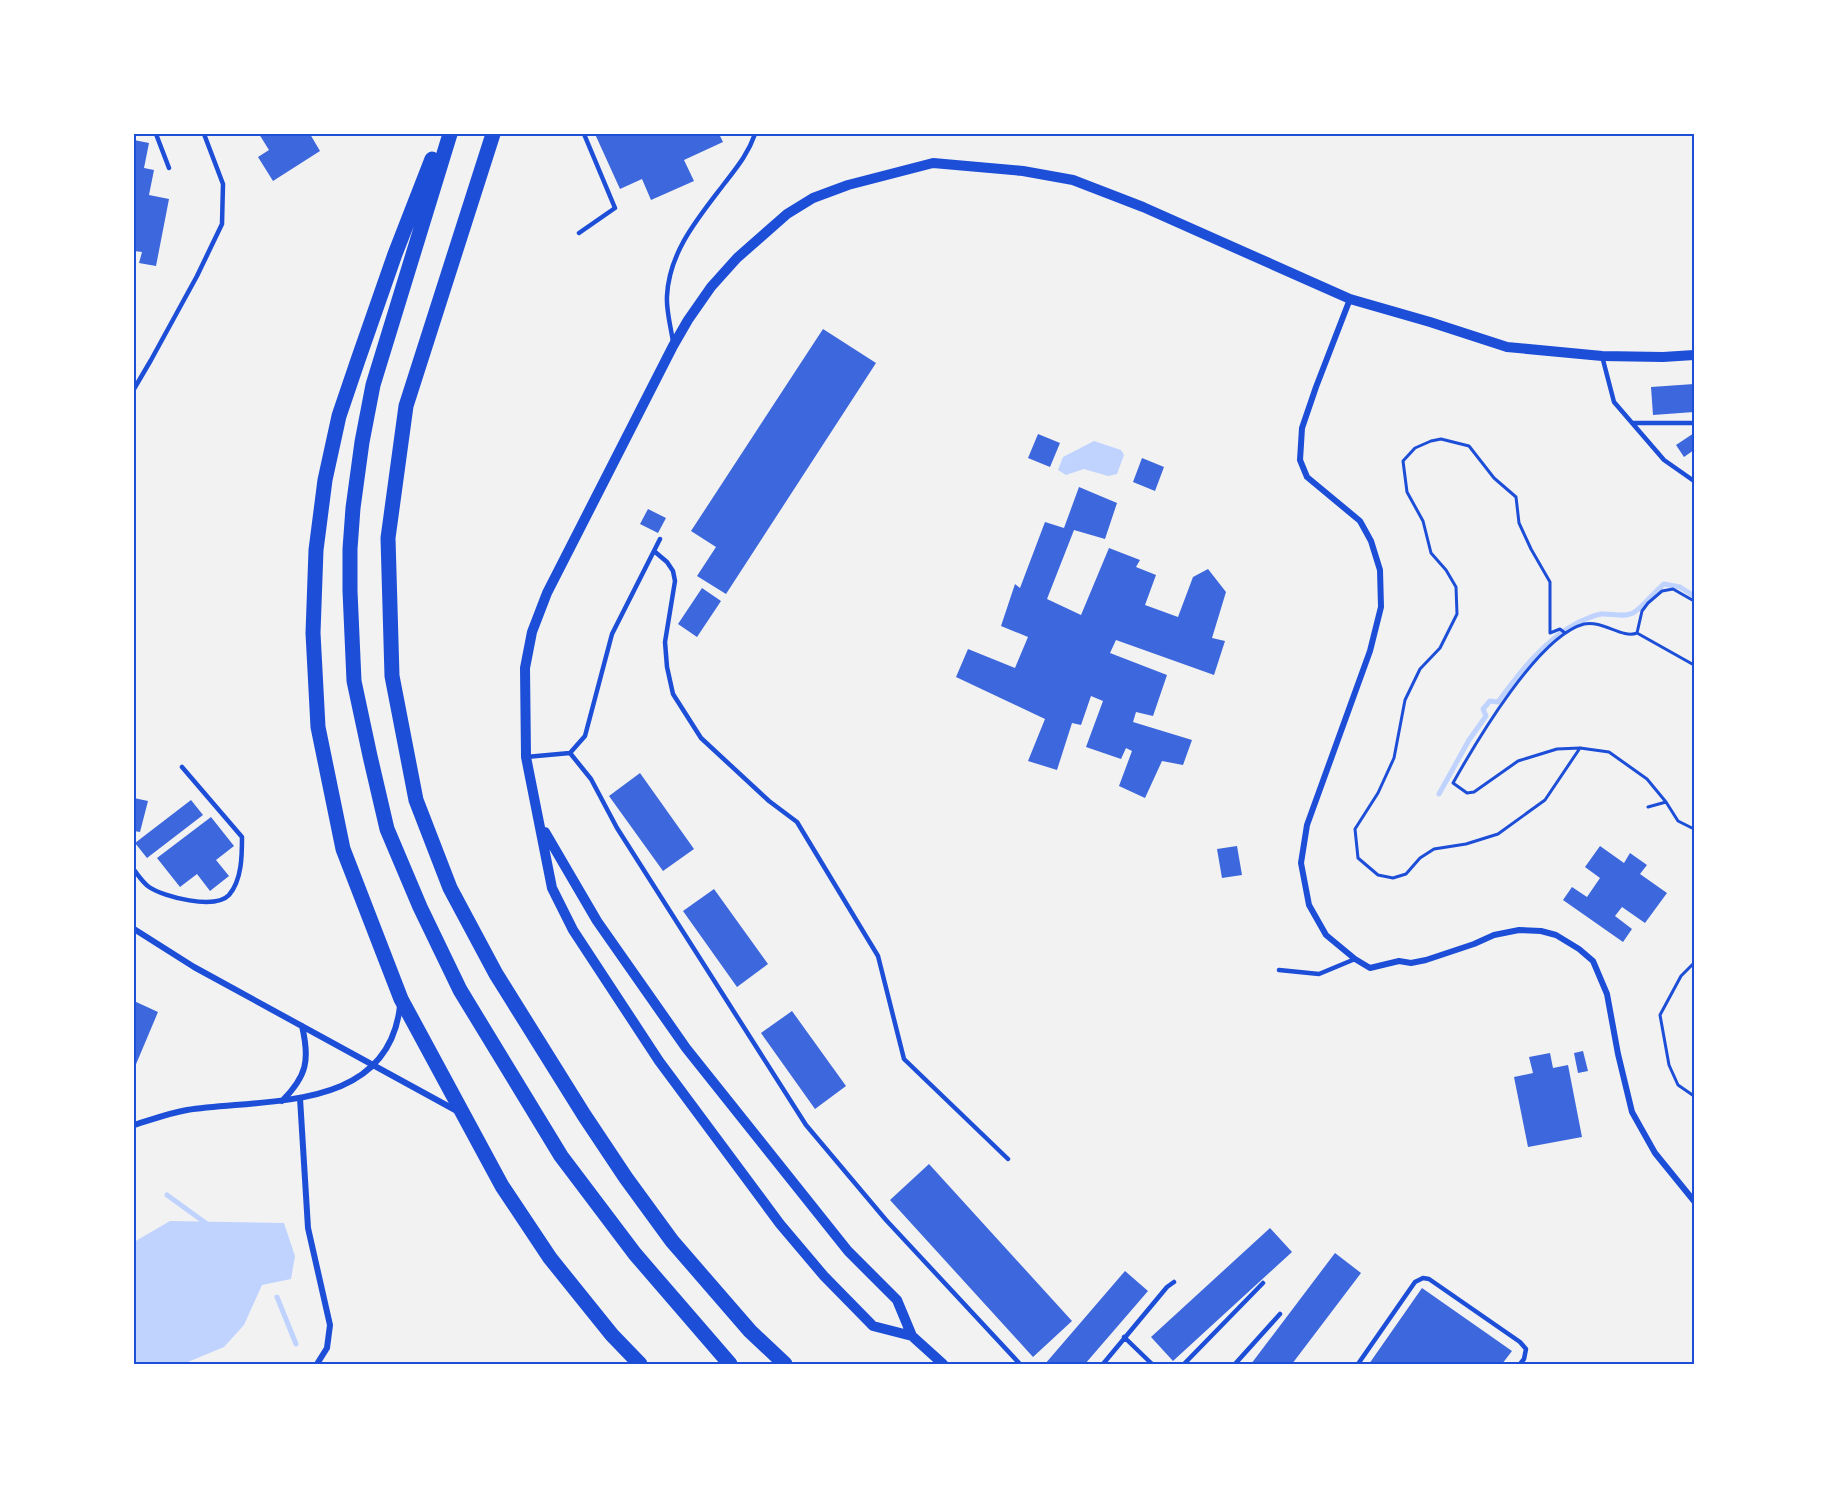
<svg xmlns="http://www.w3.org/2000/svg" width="1828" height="1498" font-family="Karla,sans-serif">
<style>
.water{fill:#bfd3fe}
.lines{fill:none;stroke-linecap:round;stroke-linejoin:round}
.stream{stroke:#bfd3fe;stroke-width:5}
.building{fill:#3d67dc}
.path{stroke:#1d4ed8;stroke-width:3}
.service{stroke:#1d4ed8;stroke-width:4.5}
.minor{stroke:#1d4ed8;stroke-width:6}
.tertiary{stroke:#1d4ed8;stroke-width:10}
.primary{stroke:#1d4ed8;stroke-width:15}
.neatline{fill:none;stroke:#1d4ed8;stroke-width:2}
</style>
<rect width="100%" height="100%" fill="#f2f2f2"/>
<path class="water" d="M1094,441L1121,450L1124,455L1117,474L1108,476L1084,469L1066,475L1058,470L1063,457Z
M170,1221L284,1223L295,1256L291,1279L262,1285L244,1325L224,1347L183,1364H134V1242Z"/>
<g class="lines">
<path class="stream" d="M1439,794L1469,740L1486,716L1483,709L1490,701L1498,702C1520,672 1545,639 1579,622C1586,619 1594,615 1601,614C1612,613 1623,618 1633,613C1642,608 1654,592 1664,584L1680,587L1694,596
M167,1195L207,1224
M277,1297L296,1344"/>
</g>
<path class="building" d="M259,134H310L320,151L273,181L258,157L269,150Z
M595,134H719L723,142L684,160L694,181L651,200L642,179L620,189Z
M134,140L149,143L144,168L154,170L149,195L169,199L156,266L139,263L142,252L134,251Z
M823,329L876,363L726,594L697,576L716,547L691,531Z
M1694,384V412L1653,415L1651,387Z
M1694,433V450L1684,457L1676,445Z
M1038,434L1060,443L1050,467L1028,458Z
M1142,458L1164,467L1155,491L1133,482Z
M1079,487L1117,503L1105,539L1074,530L1047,599L1081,615L1109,548L1140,560L1136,567L1156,575L1145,605L1178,617L1193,577L1208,569L1226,592L1212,638L1225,641L1214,675L1116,640L1110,653L1167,675L1153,716L1136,712L1133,722L1192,740L1183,765L1162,761L1145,798L1119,786L1132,751L1126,748L1121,759L1086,747L1103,701L1091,696L1081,725L1072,723L1057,770L1028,761L1045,719L956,677L968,649L1015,668L1028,637L1001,626L1015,584L1020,588L1045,522L1064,528Z
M648,509L666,518L658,533L640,524Z
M702,588L721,601L697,637L678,624Z
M640,773L694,849L663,871L609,796Z
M134,798L148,801L140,832L134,831Z
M191,800L203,815L147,858L135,843Z
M211,817L234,846L216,860L229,876L210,891L197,874L180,887L157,858Z
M1237,846L1242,875L1222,878L1217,849Z
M1600,846L1624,863L1630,853L1647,865L1640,874L1667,893L1645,923L1622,907L1615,916L1632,929L1623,942L1563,900L1572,887L1587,897L1600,878L1585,867Z
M714,889L768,964L737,987L683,911Z
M134,1001L158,1012L134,1069Z
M792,1011L846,1086L815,1109L761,1033Z
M1583,1051L1588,1071L1578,1073L1574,1053Z
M1550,1053L1553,1068L1568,1065L1582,1137L1528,1147L1514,1077L1533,1073L1529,1057Z
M929,1164L1072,1321L1033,1357L890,1200Z
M1270,1228L1292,1252L1173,1361L1151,1337Z
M1335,1253L1361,1273L1292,1364H1251Z
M1125,1271L1148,1291L1085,1364H1045Z
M1422,1288L1512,1351L1502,1364H1369Z"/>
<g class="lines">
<path class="path" d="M1565,633L1560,629L1550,633V582L1531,549L1519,523L1516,497L1494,478L1469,446L1441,439L1431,441L1415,448L1403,461L1407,492L1423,521L1431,553L1446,570L1456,587L1457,614L1440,648L1420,669L1405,700L1394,758L1378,793L1355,829L1358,858L1378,875L1393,878L1406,874L1420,858L1434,849L1466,844L1498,834L1545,800L1580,748
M1637,633L1642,611L1648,603L1662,591L1673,589L1694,601
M1694,665L1637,633C1622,639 1603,620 1584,624C1538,636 1476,742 1453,783L1467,793L1474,792L1518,761L1557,749L1580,748L1609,752L1647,779L1666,802L1678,821L1694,829
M1648,807L1666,802
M1694,963L1681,976L1660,1015L1669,1065L1678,1085L1694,1096"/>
<path class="service" d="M156,134L169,168
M579,233L615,208L584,134
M673,342C671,327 666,311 667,296C669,252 698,218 724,184C737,167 748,154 755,134
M1602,356L1614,402L1664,460L1694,481
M134,389L151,360L197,276L222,224L223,184L204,134
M1632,423H1694
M654,551L667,562L673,571L675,581L665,642L667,667L673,694L701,738L769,801L797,822L878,956L904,1059L1008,1159
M570,753L591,779L617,828L806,1125L886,1220L1020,1364
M526,757L570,753L585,736L612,634L660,539
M134,870C138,875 143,883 149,887C164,897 215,910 229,895C242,880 242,855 242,837L182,767
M1279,970L1319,974L1355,959
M1124,1337L1152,1364
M1103,1364L1167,1287L1174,1282
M1184,1364L1263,1283
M1235,1364L1280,1314
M1358,1364L1415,1282L1423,1278L1429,1279L1520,1342L1526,1349L1524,1359L1520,1364"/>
<path class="minor" d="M1350,299L1316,387L1302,428L1300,460L1307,477L1360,521L1371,541L1380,570L1381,607L1370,651L1307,825L1301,863L1309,905L1326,935L1355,959L1370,968L1399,961L1411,963L1426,960L1474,944L1494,935L1519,930L1541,931L1556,935L1579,949L1593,961L1607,994L1618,1054L1632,1112L1655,1153L1694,1201
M134,929L194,967L457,1111
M300,1098L308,1228L330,1325L327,1348L317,1364
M282,1101C307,1076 310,1060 302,1026
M134,1125C151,1120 169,1113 187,1110C265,1098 388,1113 400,1006"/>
<path class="tertiary" d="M545,832L597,921L686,1048L848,1251L897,1300L912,1336L943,1364
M912,1336L873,1326L824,1276L780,1224L659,1061L573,930L552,888L526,757L525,668L532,632L547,593L673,346L688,320L711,287L737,258L787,214L813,198L848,185L933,163L1023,171L1073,180L1143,207L1350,299L1430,322L1507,347L1602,356L1663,357L1694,355"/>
<path class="primary" d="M450,134L373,385L362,442L353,508L350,549V591L354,681L370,756L387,829L420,907L460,990L561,1156L635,1254L730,1364
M493,134L406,406L388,538L392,676L416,800L450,888L496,974L584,1115L626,1178L672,1241L750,1331L785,1364
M432,159L395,254L358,360L339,416L325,480L316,550L313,633L318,727L343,849L401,999L502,1186L550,1258L612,1335L640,1364"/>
</g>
<rect width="1828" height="1498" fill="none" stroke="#ffffff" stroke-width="270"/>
<rect x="135" y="135" width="1558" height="1228" class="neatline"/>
</svg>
